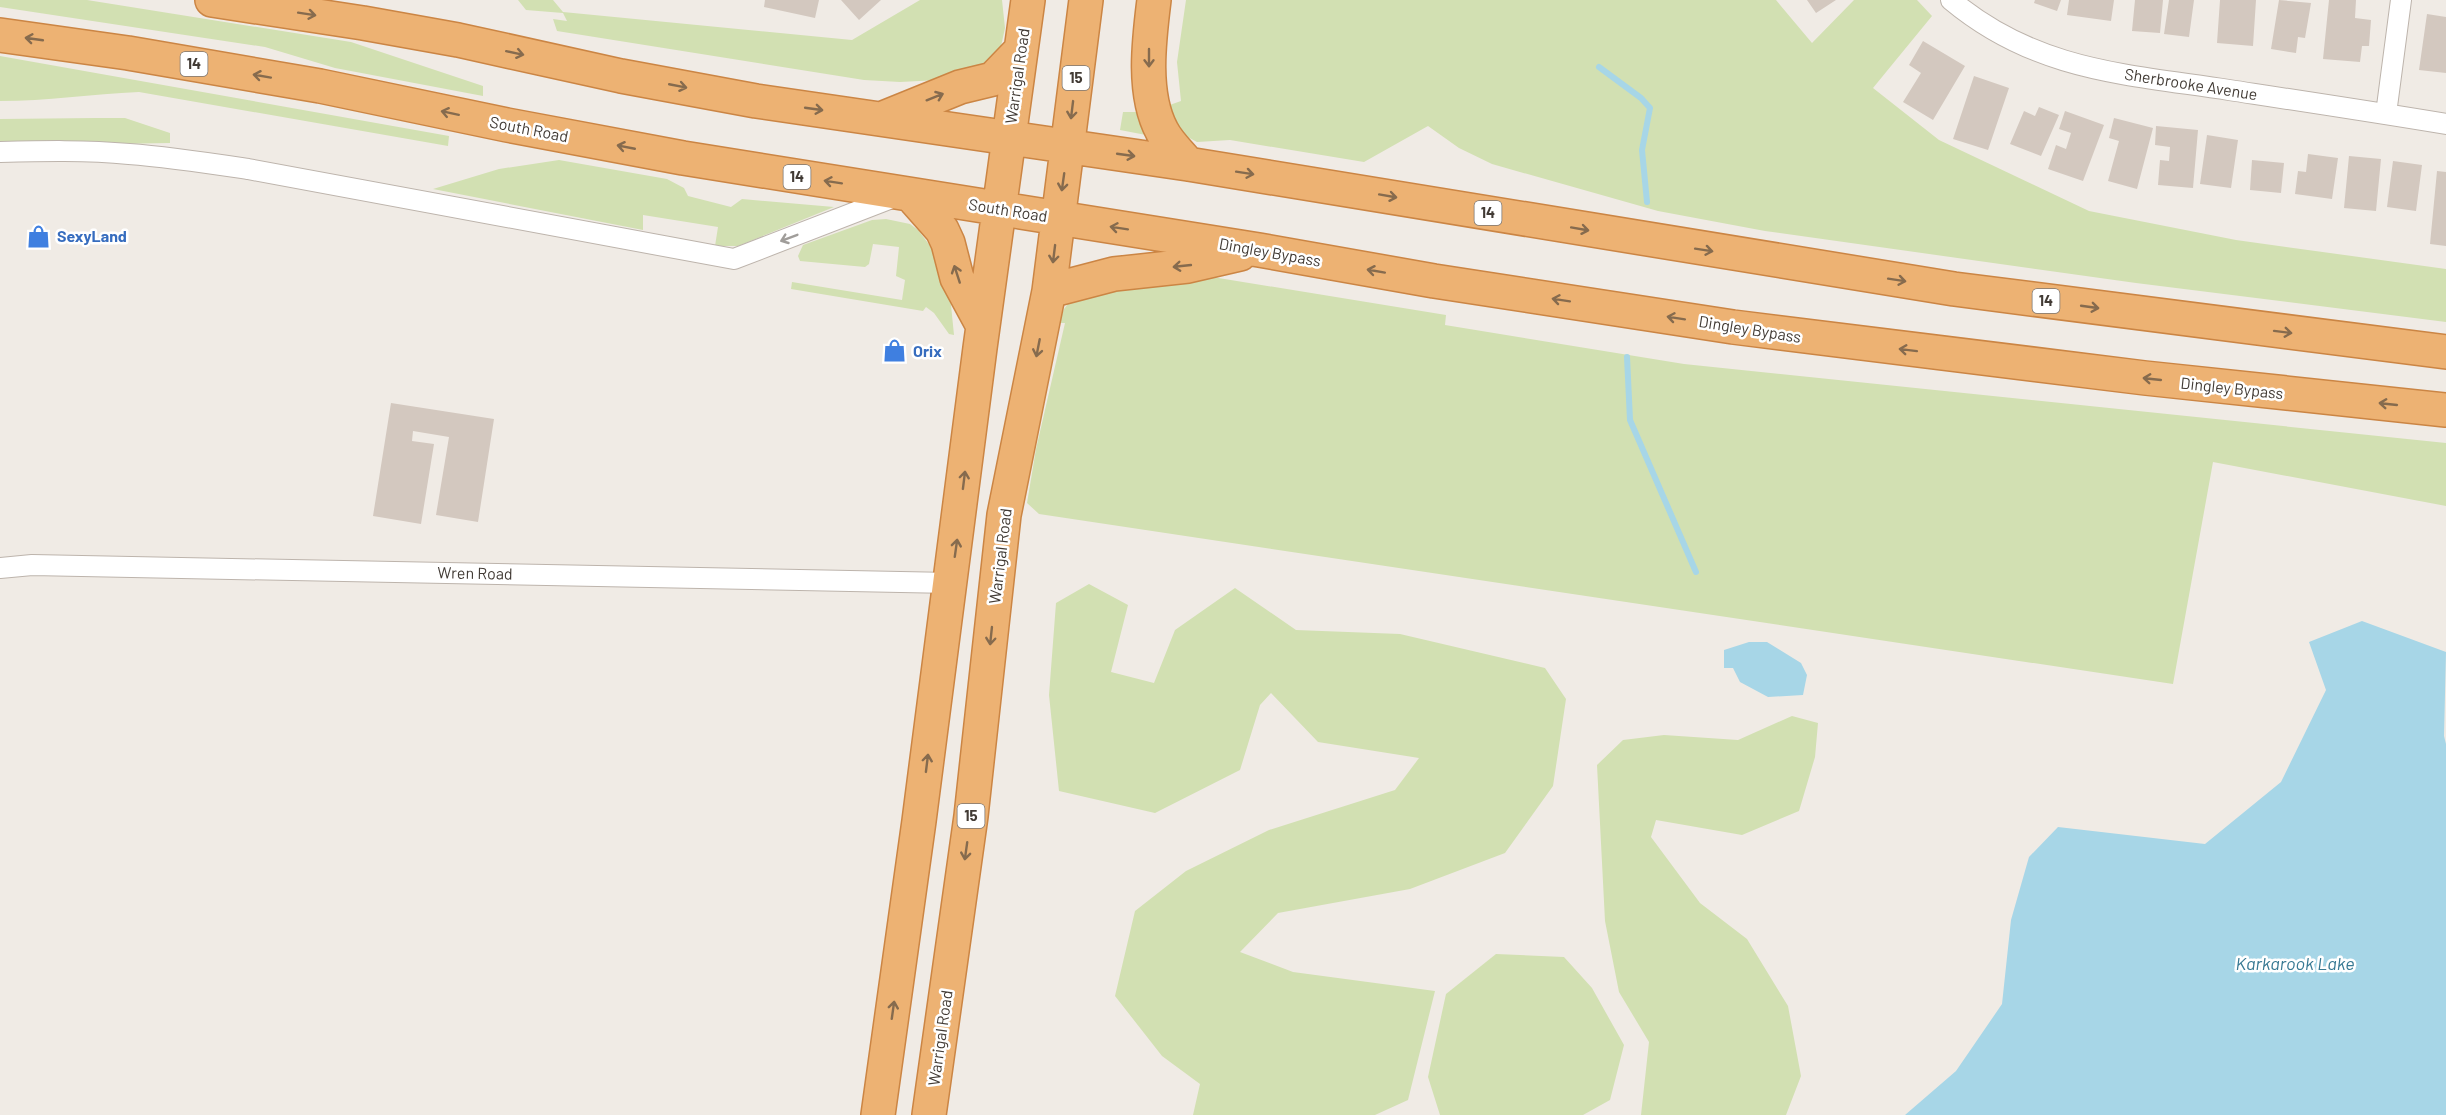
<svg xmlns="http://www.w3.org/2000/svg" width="2446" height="1115" font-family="Barlow,sans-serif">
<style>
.green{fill:#d2e0b2}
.water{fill:#a7d6e7}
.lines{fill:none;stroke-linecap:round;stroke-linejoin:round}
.stream{stroke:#a7d6e7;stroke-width:6}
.building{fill:#d3c8bf}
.street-casing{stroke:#bdb4ac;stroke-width:22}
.highway-casing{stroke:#cb8544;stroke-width:36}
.street{stroke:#fff;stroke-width:20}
.highway{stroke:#edb273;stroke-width:33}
.oneway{stroke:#866b4e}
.oneway2{stroke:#a09d9a}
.labels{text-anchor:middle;stroke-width:5;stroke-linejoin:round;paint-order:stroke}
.shield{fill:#fff;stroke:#7b7672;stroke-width:1.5}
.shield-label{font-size:15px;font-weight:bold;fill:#423b35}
.street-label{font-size:16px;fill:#423b35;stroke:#fff}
.shop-label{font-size:16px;font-weight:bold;fill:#366cbe;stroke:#fff;text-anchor:start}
.water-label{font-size:18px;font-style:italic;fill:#377993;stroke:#fff}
</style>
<rect width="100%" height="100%" fill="#f0ebe5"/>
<path class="green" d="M0,0H87L351,42L483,86V96L335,68L265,47L0,7Z
M518,0H553L563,12L852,40L920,0H1002L1005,28L998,60L939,80L900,82L864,80L557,31L553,19L567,21L563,13L526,10Z
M1186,0H1776L1812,43L1854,0H1917L1932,16L1873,88L1939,140L2089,211L2236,240L2446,269V322L2136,283L1765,231L1658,211L1492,164L1459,148L1428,126L1364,162L1230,140L1197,142L1184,135L1164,107L1181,101L1177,62Z
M0,56L449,136L448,146L139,92C92,94 47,101 0,101Z
M1123,112H1143L1146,135L1120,130Z
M95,118H125L170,133V143L0,146V119Z
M559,160L667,179L684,188L688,196L731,207L742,199L834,207L738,246H715L718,227L643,215V230L433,189L499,169Z
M886,219L910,224L918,230L941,260L950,295L954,335L949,334L934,313L926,307L923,311L791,289L792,282L902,300L905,280L896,276L899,247L873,244L869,264L865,267L800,261L798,256L803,245L872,220Z
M1194,274L1446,315L1445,325L1684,364L2446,443V506L2213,462L2173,684L1039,514L1027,503L1036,449L1065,323H1059L1064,309L1072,299Z
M1089,584L1128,605L1111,672L1154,683L1175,630L1235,588L1296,630L1400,634L1545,668L1566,699L1553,786L1505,853L1410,889L1278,913L1240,952L1293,972L1435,991L1408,1100L1375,1115H1193L1200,1084L1162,1056L1115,996L1135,911L1186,871L1269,830L1395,790L1419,758L1318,742L1271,693L1260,705L1240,770L1155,813L1059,791L1049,695L1056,603Z
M1792,716L1818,723L1815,757L1799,811L1742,835L1656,820L1651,837L1700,903L1747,939L1788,1006L1801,1076L1786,1115H1641L1649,1042L1619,992L1605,921L1597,765L1623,740L1664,735L1738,740Z
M1496,954L1564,957L1592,988L1624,1045L1610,1100L1583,1115H1440L1428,1077L1446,994Z"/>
<path class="water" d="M2362,621L2446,652L2444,736L2446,744V1115H1905L1956,1071L2002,1004L2011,920L2029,857L2058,827L2205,844L2281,782L2326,690L2309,642Z
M1749,642H1767L1801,663L1807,675L1803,695L1768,697L1740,682L1733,668H1724V650Z"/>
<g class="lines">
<path class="stream" d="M1599,67L1641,98L1650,108L1642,150L1647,202
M1627,357L1630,420L1696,572"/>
</g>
<path class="building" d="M765,0H819L815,18L764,7Z
M841,0H881L859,20Z
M1807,0H1836L1816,13Z
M2035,0H2061L2057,11L2034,3Z
M2069,0H2114L2111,21L2067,15Z
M2135,0H2163L2160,33L2132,31Z
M2169,0H2194L2189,37L2164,34Z
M2220,0H2256L2253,46L2217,43Z
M2279,0L2311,3L2305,38L2298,37L2296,53L2271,49Z
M2329,0H2356L2355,18L2371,20L2369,46H2362L2360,62L2323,59Z
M2427,14L2446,17V73L2419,70Z
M1923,41L1965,66L1933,120L1903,102L1921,73L1909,65Z
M1974,76L2009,88L1988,150L1953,139Z
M2039,107L2059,115L2041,156L2010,144L2024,111L2035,116Z
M2065,111L2104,125L2083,181L2048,169L2056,145L2066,149L2071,133L2059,129Z
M2114,118L2153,128L2137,189L2108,181L2119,141L2109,138Z
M2156,126L2198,130L2193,188L2158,185L2160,160L2169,161L2170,147L2155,145Z
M2207,135L2238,140L2231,188L2200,184Z
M2308,154L2338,158L2332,199L2295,194L2298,171L2306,172Z
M2349,156L2381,159L2376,211L2344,208Z
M2252,160L2284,163L2281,193L2250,190Z
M2393,161L2422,165L2416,211L2387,207Z
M2437,171L2446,172V246L2430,244Z
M391,403L494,419L478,522L436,515L449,437L413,431L412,441L434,444L421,524L373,516Z"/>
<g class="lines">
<defs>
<path id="street" d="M1951,0C2036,71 2125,74 2229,90C2301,101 2374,112 2446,124
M2386,114L2401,0
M0,152C43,151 86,150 129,154C169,157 208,163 248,169L734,259L897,196
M0,568L32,565L951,583"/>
<path id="highway" d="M212,0L363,23L458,40L621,76L756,101L1188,164L1954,289L2446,352
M1154,0C1149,40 1142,94 1162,131C1168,143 1179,153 1188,164
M0,35L128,53L320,86L507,125L683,158L1259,250L1434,281L1733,327L2145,378L2446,410
M881,119L960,87L993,79L1021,50
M911,195L942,230L948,243L957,278L983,326
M1049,291L1114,274L1188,266L1240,254
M878,1115L919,821L980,348L1028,0
M929,1115L971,816L1004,515L1049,291L1086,0"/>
</defs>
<use href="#street" class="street-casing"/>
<use href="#highway" class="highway-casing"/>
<use href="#street" class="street"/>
<use href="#highway" class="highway"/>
</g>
<defs><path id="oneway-shaft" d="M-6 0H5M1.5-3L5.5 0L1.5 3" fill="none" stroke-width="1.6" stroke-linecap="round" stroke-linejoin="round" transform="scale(1.5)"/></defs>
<g class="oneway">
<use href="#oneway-shaft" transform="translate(307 14) rotate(9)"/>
<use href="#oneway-shaft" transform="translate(34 39) rotate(-172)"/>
<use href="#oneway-shaft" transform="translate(515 53) rotate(12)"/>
<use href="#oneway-shaft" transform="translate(1149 58) rotate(90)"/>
<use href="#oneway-shaft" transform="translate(262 76) rotate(-170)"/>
<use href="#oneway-shaft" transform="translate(678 86) rotate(11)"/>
<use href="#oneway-shaft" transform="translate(935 97) rotate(-22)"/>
<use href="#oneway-shaft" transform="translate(814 109) rotate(8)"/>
<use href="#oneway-shaft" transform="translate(1072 110) rotate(97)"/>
<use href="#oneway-shaft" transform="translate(450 113) rotate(-168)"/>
<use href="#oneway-shaft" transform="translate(626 147) rotate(-169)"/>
<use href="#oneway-shaft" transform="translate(1126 155) rotate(8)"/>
<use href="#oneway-shaft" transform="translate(1245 173) rotate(9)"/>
<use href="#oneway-shaft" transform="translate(833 182) rotate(-171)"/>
<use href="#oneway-shaft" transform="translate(1063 182) rotate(98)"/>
<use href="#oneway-shaft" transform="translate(1388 196) rotate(10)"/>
<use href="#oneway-shaft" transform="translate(1119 228) rotate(-171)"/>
<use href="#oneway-shaft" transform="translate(1580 229) rotate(10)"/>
<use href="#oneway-shaft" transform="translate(1704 250) rotate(9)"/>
<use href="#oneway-shaft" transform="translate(1054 254) rotate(97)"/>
<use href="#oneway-shaft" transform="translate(1182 266) rotate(174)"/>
<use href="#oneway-shaft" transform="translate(1376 271) rotate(-170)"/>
<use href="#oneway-shaft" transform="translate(957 274) rotate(-108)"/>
<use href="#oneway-shaft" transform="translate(1897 280) rotate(9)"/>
<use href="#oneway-shaft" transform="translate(1561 300) rotate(-171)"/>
<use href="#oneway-shaft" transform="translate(2090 307) rotate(8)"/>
<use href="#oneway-shaft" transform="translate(1676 318) rotate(-171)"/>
<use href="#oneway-shaft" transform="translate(2283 332) rotate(7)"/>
<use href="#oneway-shaft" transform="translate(1038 348) rotate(101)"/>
<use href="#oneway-shaft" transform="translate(1908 350) rotate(-173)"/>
<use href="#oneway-shaft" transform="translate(2152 379) rotate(-174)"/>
<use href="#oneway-shaft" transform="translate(2388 404) rotate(-174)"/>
<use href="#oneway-shaft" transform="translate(964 480) rotate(-83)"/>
<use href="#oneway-shaft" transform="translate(956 548) rotate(-82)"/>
<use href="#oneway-shaft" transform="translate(991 636) rotate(96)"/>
<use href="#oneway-shaft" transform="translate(927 763) rotate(-83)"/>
<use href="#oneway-shaft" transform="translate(966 851) rotate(98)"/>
<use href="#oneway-shaft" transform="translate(893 1010) rotate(-82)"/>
</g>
<use class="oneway2" href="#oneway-shaft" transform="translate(789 238) rotate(159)"/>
<defs>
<symbol id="shop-bare" viewBox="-9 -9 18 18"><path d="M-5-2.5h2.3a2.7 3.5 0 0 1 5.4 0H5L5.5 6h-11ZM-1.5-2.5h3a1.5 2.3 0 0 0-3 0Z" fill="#3f7fe0" stroke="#fff" stroke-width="2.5" paint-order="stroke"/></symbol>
</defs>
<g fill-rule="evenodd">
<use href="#shop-bare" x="22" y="220" width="33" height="33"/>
<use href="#shop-bare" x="878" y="334" width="33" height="33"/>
</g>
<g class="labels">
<g class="shield">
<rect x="180.5" y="52" width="27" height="24" rx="4.5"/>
<rect x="1062.5" y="66" width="27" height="24" rx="4.5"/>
<rect x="783.5" y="165" width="27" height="24" rx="4.5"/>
<rect x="1474.5" y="201" width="27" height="24" rx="4.5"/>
<rect x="2032.5" y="289" width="27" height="24" rx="4.5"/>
<rect x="957.5" y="804" width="27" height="24" rx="4.5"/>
</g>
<g class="shield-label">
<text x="194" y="69">14</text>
<text x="1076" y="83">15</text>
<text x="797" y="182">14</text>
<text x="1488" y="218">14</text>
<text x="2046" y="306">14</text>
<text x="971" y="821">15</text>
</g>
<g class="street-label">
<text transform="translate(1017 76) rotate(-82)" y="6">Warrigal Road</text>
<text transform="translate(2191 84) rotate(9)" y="6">Sherbrooke Avenue</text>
<text transform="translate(529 129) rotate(11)" y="6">South Road</text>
<text transform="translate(1008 210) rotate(9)" y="6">South Road</text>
<text transform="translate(1270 252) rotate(10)" y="6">Dingley Bypass</text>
<text transform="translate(1750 329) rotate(9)" y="6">Dingley Bypass</text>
<text transform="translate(2232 388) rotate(6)" y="6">Dingley Bypass</text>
<text transform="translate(1000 556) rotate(-83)" y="6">Warrigal Road</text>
<text transform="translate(475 573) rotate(1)" y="6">Wren Road</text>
<text transform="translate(940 1038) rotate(-82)" y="6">Warrigal Road</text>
</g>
<g class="shop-label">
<text x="57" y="242">SexyLand</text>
<text x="913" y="357">Orix</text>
</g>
<g class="water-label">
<text x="2295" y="970">Karkarook Lake</text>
</g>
</g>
</svg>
